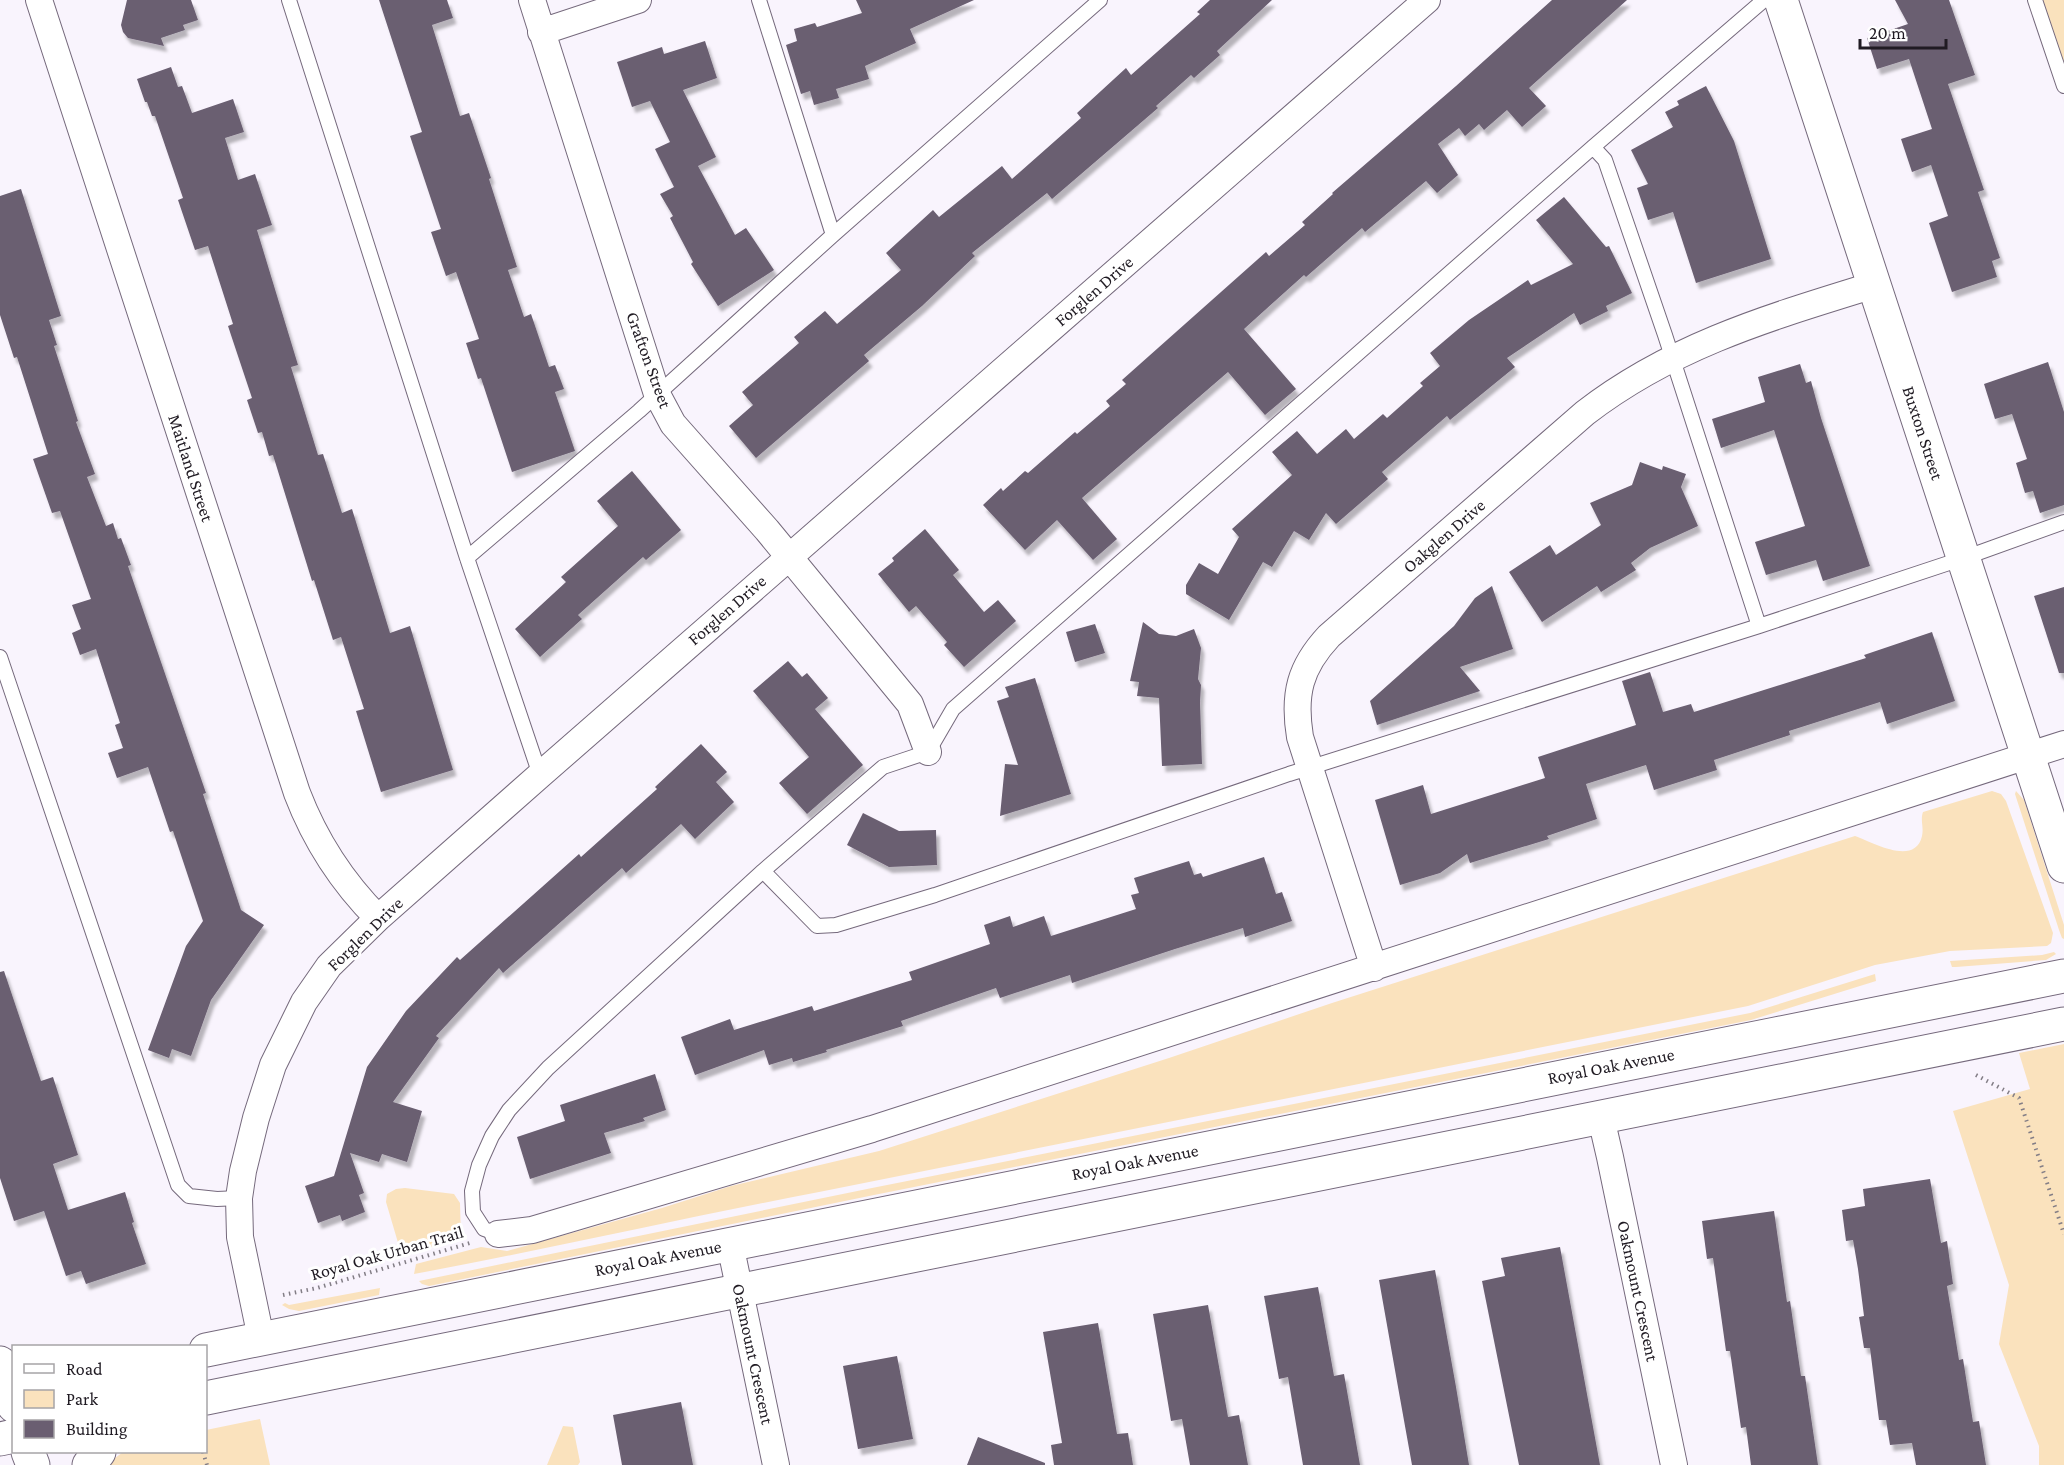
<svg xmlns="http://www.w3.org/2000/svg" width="2064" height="1465" font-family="'Crimson Pro',serif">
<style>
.green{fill:#fae2bd}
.building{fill:#6a5e71;filter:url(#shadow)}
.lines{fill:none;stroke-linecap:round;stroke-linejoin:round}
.lane-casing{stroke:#75697c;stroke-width:16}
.street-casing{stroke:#75697c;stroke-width:28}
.secondary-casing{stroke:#75697c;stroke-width:35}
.path{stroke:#837e86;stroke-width:4;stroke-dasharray:1.5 4.5;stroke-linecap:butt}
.lane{stroke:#fff;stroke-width:14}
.street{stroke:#fff;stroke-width:26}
.secondary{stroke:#fff;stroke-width:33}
.labels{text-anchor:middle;stroke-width:6;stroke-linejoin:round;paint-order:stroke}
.street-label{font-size:18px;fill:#201b23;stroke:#fff}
</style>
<defs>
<filter id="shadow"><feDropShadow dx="3.5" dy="6" stdDeviation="1.5" flood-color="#0004"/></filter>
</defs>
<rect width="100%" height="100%" fill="#f9f4fd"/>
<path class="green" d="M2035,0H2064V86Z
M1992,791L2001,794L2006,801L2053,933L2051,943L2047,946L1950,951L1875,965L1748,1006L819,1192C683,1218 549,1249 414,1274L416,1264L481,1247L507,1251L662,1208L731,1186L879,1151L1169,1058L1332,1003L1855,836C1872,842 1915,867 1922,836C1924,827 1920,820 1923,812Z
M2016,791L2024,800L2064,925V939L2062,938L2059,930L2015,794Z
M2054,952L2056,954L2046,960L1956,967H1952L1950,961L2042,955Z
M1875,974L1876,981L1751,1020L874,1195L429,1286L422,1284L419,1281L872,1188L1750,1013Z
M2064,1044V1465H2039V1446L1999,1344L2009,1285L1953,1111L2030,1089L2019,1053Z
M405,1188L454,1194L460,1203L461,1239L407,1254L399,1246L386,1202L387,1194L396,1189Z
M380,1288L379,1295L299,1311L289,1309L282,1305L285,1303L289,1305Z
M260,1419L270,1465H106L123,1452H206V1430Z
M563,1426L573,1427L580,1462L578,1465H547Z"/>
<path class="building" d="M127,0H191L198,20L183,25L185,30L161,38L164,46L128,38L123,32L121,25Z
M379,0H447L453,18L432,25L460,116L469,113L491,178L489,179L517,267L508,270L524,317L531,314L549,367L555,365L564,389L555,392L575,451L512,472L481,378L478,379L466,343L479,339L456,272L446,276L431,232L441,229L410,136L422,132Z
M856,0H974L910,29L916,43L865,66L869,79L836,89L839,98L814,105L810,91L801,94L786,45L797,41L794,29L815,23L817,27L862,13Z
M1210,0H1272L1217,51L1220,55L1194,78L1191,75L1156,106L1158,108L1052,199L1047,193L972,253L975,256L922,306L864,355L869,361L756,458L729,426L753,405L742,392L799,343L794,337L825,311L837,324L901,270L886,253L933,210L939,217L1002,166L1012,179L1081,118L1077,113L1126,68L1131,75L1200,14L1197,12Z
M1552,0H1627L1529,88L1546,106L1522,127L1507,110L1484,130L1479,124L1465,136L1459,128L1438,144L1458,175L1437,193L1426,181L1365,232L1362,228L1306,277L1304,275L1244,329L1296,389L1265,415L1228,372L1082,498L1117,539L1093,560L1057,520L1025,550L983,505L1001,488L1003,491L1025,471L1028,473L1075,432L1077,434L1110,406L1106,401L1126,384L1122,380L1266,252L1269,256L1305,225L1302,222L1333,194L1332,193L1456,86Z
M1895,0H1949L1975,75L1948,84L1984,190L1978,192L2000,258L1992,261L1997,277L1952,292L1929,223L1948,216L1931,165L1912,172L1901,139L1932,129L1909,59L1877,69L1867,38L1908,24Z
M705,41L717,78L683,90L716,157L698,166L735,235L746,228L774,270L718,306L691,264L693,262L670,218L673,216L660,194L674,187L655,149L670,142L650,101L632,107L617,62L662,47L664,54Z
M171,67L178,87L182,86L192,113L233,99L244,132L225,138L238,180L255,174L272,225L257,230L298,365L291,367L318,455L323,454L342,513L352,509L390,633L410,626L453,770L381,792L356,711L364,709L341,637L333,640L314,580L312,581L273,455L269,456L262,432L258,433L247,400L252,398L228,326L233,324L208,246L195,250L178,200L183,198L155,116H152L147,102H145L137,79Z
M1706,86L1734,141L1771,259L1696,283L1673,212L1648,220L1637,188L1648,184L1631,150L1673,127L1665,112L1679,105L1677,101Z
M21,189L61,316L49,320L57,345L54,346L78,421L76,422L95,474L87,477L106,526L113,523L118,539L121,538L131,565L128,566L206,793L203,794L241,910L264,925L211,1000L191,1056L172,1049L169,1058L148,1050L186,946L203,921L173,831L170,832L148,767L117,778L108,753L123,748L115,725L120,723L96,649L80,655L72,633L81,629L72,605L91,599L60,511L52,513L33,459L48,454L17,357L14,358L0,315V196Z
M1564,197L1606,247L1609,246L1632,293L1606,306L1608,311L1580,325L1574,313L1507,358L1515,367L1450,420L1447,416L1382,472L1388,479L1336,524L1326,513L1309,540L1294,531L1272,567L1263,562L1229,620L1186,594V585L1199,563L1218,574L1239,537L1232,529L1292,475L1272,452L1297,431L1317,454L1346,429L1354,439L1383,414L1387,418L1423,386L1420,383L1440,366L1430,353L1469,320L1528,280L1531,285L1573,264L1536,220Z
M2048,362L2064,412V505L2040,513L2033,491L2025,493L2016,463L2027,459L2012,414L1995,419L1984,384Z
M1800,364L1806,383L1811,381L1821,418L1870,566L1823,581L1816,560L1766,575L1755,542L1805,526L1774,430L1721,448L1712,419L1765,402L1758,377Z
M1640,462L1662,470L1663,466L1686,474L1681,487L1698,526L1650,548L1631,563L1636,570L1601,592L1597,586L1542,622L1509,572L1550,545L1556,555L1601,525L1590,503L1632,485Z
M632,471L681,530L646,560L643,557L578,615L582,619L540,657L515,629L566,582L561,577L618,526L597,501Z
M925,529L959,570L953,575L984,612L998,600L1016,621L964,667L944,645L947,642L916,606L909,612L878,574L894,561L892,558Z
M1492,586L1513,649L1460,667L1480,691L1377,725L1370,701L1454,626L1475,598Z
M2064,587V673H2059L2034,596Z
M1143,622L1159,634L1176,636L1194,629L1201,648L1198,679L1201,685L1200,702L1202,764L1162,766L1159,698L1137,696L1139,682L1130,681Z
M1095,624L1105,653L1075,662L1066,632Z
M1932,632L1955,701L1887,724L1880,702L1789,731L1790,735L1714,760L1717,770L1654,790L1646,765L1586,784L1597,819L1547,836L1549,839L1470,863L1467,854L1440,873L1400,885L1375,800L1423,785L1431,814L1545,778L1538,757L1636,725L1622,681L1650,672L1663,712L1691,704L1694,712L1866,658L1864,655Z
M788,661L802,677L807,673L828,698L815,709L863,765L807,814L779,783L809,757L753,691Z
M1035,678L1071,794L1000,816L1005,764L1018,765L997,701L1009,697L1005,687Z
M701,744L727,772L716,782L734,802L695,839L681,824L626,873L622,868L503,973L499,968L436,1036L439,1038L393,1102L422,1111L407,1162L382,1154L379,1162L350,1153L364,1193L359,1195L365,1212L342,1221L340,1215L318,1223L305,1186L334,1176L367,1067L406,1011L457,957L460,960L579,854L581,857L657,789L655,787Z
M863,813L899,831L936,830L937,865L889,867L847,845Z
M1264,857L1276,894L1282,892L1292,921L1245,937L1243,928L1175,949L1072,983L1070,975L1000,998L996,988L901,1021L903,1026L826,1050L827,1052L793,1062L792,1058L769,1065L764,1050L695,1075L681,1037L730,1019L734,1030L812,1006L814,1011L912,980L909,972L990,944L984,925L1010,916L1013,927L1044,916L1051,936L1136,909L1131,895L1139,893L1134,878L1189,861L1194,875L1201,873L1203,877Z
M4,971L41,1081L53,1077L78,1155L53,1164L68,1210L125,1192L134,1222L132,1223L146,1264L86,1284L81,1271L66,1276L44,1211L14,1221L0,1178V972Z
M655,1074L666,1110L643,1118L645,1121L604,1133L611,1153L530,1179L517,1137L565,1121L560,1105Z
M1930,1179L1941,1243L1947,1241L1953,1284L1947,1286L1959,1360L1963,1359L1973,1422L1979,1421L1986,1465H1916L1912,1443L1890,1445L1886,1420H1879L1870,1348H1864L1859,1317L1864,1316L1858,1269L1853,1240L1846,1241L1842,1210L1865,1206L1863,1189Z
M1774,1211L1787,1302L1790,1301L1801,1376H1805L1818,1465H1751L1746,1427L1741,1428L1730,1351H1726L1713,1258L1707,1259L1702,1221Z
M1560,1247L1600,1465H1519L1482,1281L1505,1276L1501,1258Z
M1435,1270L1456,1387L1469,1465H1412L1398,1387L1379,1280Z
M1318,1287L1334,1376L1344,1374L1360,1465H1303L1288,1377L1279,1379L1264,1296Z
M1208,1305L1228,1417L1239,1415L1248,1465H1190L1182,1419L1171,1421L1153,1314Z
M1098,1323L1117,1434L1128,1433L1133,1465H1054L1051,1445L1062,1443L1043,1332Z
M897,1356L913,1439L858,1449L843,1366Z
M681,1402L693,1465H622L613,1415Z
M978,1437L1045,1463V1465H967Z"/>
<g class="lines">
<defs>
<path id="lane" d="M289,0L467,558L540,775
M759,0L833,235
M2035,0L2064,86
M1593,147L1605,160L1665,335L1759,626
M467,558L639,411L833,235L1100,0
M0,657L178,1185L189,1196L217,1199L239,1198
M763,871L817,926L836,925L935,895L1289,774L1759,626L1964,558L2064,522
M498,1234L484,1229L473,1212L472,1191L479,1165L492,1136L509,1110L548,1068L763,871L883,767L928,752L953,709L1593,147L1764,0"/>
<path id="street" d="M39,0L297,793C315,840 343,883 378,918
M532,0L657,394L673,424L767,530L910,704L928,752
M541,32L638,0
M1374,968L1300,737C1293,694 1300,667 1329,636L1585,413C1673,345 1771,317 1874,285
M1601,1118L1610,1157L1674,1465
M498,1234L532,1230L872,1129L2064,744
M730,1244L776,1465
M261,1338L240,1237L239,1198L243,1171L256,1118L273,1065L304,1002L329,966L378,918L540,775L1427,0"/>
<path id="secondary" d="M1781,0L2064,866
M206,1350L2064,976
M0,1363L14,1406
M206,1398L2064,1024
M0,1439L14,1436
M28,1452L33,1465
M89,1465L99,1452"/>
</defs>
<use href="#lane" class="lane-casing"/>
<use href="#street" class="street-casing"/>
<use href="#secondary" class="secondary-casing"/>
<path class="path" d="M1976,1075L2019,1098L2064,1234
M283,1295L317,1288L470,1243
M203,1452L207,1465"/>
<use href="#lane" class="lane"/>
<use href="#street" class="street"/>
<use href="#secondary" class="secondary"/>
</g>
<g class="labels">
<g class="street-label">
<text transform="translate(1094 291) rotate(-41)" y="6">Forglen Drive</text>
<text transform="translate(649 360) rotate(70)" y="6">Grafton Street</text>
<text transform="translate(1923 433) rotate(72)" y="6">Buxton Street</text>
<text transform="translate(191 468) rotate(72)" y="6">Maitland Street</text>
<text transform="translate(1444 536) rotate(-41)" y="6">Oakglen Drive</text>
<text transform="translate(727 610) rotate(-41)" y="6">Forglen Drive</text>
<text transform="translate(365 934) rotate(-44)" y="6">Forglen Drive</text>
<text transform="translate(1611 1066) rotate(-11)" y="6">Royal Oak Avenue</text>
<text transform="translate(1135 1162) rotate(-11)" y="6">Royal Oak Avenue</text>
<text transform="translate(387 1253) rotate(-16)" y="6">Royal Oak Urban Trail</text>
<text transform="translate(658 1258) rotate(-11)" y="6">Royal Oak Avenue</text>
<text transform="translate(1638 1291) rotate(78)" y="6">Oakmount Crescent</text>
<text transform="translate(753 1354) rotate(78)" y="6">Oakmount Crescent</text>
</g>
</g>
<rect x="12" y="1345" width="195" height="108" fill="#ffffff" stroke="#a6a4a7" stroke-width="1.5"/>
<rect x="24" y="1364" width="30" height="9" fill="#ffffff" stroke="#a6a4a7" stroke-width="1.5"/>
<text x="66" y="1375" font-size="18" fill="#201b23">Road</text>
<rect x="24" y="1390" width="30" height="18" fill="#fae2bd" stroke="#a6a4a7" stroke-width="1.5"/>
<text x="66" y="1405" font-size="18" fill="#201b23">Park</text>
<rect x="24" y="1420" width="30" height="18" fill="#6a5e71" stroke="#a6a4a7" stroke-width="1.5"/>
<text x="66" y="1435" font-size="18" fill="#201b23">Building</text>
<path d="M1860 39v9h86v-9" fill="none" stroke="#201b23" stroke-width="3"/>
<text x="1869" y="39" font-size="18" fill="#201b23" stroke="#ffffff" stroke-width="4.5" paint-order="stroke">20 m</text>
</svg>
